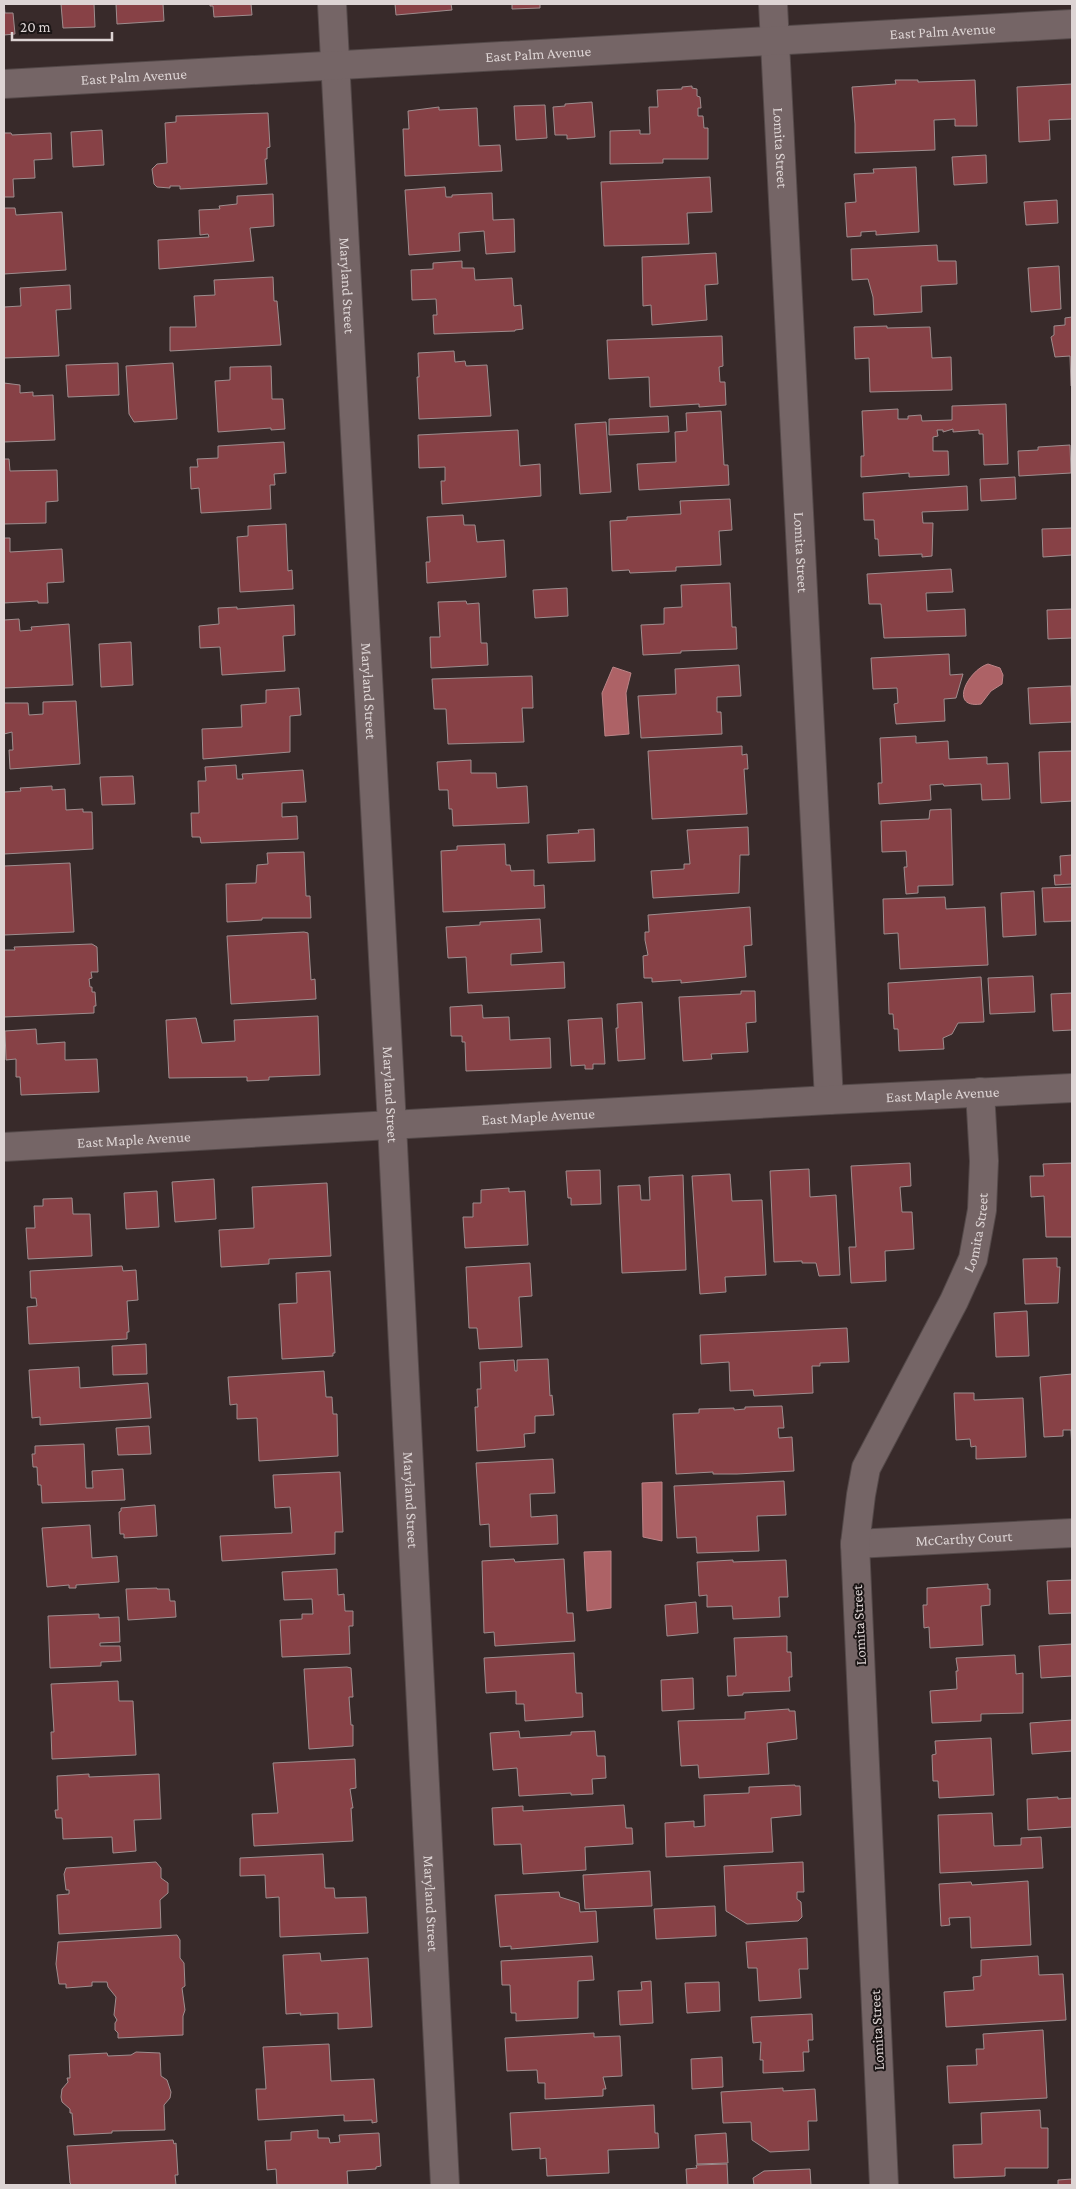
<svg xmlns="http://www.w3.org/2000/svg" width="1076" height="2189" font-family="'Crimson Pro',serif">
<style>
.water{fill:#ad6266;stroke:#bb8487}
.building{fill:#874146;stroke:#9e8d8e}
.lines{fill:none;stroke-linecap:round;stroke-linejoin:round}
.street-casing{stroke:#544949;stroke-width:30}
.street{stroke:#756566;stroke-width:28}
.labels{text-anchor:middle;stroke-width:4;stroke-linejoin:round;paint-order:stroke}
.street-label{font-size:15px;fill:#ddd4d4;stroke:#1b1515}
</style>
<rect width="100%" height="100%" fill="#382a2a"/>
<path class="water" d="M988,664L1000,668L1003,675L1002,684L991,691L981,704C948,709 968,670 988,664Z
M613,667L631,673L626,693L629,734L605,736L602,693Z
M662,1482V1541L643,1537L642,1483Z
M611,1551V1608L587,1611L584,1552Z"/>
<path class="building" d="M4,4L5,13H13L15,34L4,35Z
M61,4H94L95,27L63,28Z
M116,4H163L164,21L117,24Z
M210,4H251L252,15L214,17L213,6H210Z
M395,4H451L452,10L396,15Z
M512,4H540V8L512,9Z
M895,80H918V82L975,80L977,126H955V119L934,120L935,150L855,153V124L852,87L896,84Z
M1072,84V119L1049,120L1050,140L1019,142L1017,87Z
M692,86V88L697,89V96L700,97L701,108H698V116H703L704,128H708V159H663V163L610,164V131L640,130V134H650L649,107H658L657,90L682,89V87Z
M592,102L595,137L567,139V135H555L553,107L565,106V104Z
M545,105L547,138L516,140L514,106Z
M439,107V110L477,108L479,146L500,145L502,171L405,176L403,129H409L408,111Z
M268,113L270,147L267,148V159H265L267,184L180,189V186H170V188L157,187L154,184L152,169L157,164L167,163L165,123L176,122V116Z
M102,130L104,165L73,167L71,132Z
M4,133H11L12,135L51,133L52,159L34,160L35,178L13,179L14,197H4Z
M986,155L987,183L954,185L952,157Z
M916,167L919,232L876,235V231L861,232V236L847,237L845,203L856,202L854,174L874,173L873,169Z
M710,177L712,212L687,213L689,244L604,246L601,182Z
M445,187L446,197H452V195L492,193L493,220L514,219L515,252L486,254L484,231L459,233L460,251L409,255L405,190Z
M273,194L274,226L250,228L254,261L159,269L158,240L209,237L208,234L200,235L199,210L220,209L219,206L237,204V196Z
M1057,200L1058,223L1026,225L1024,202Z
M4,208H15L16,215L62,212L66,270L4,274Z
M937,245L938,261H956L957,284L921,286L922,312L874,315L873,297L868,279L852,280L851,249Z
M716,253L718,284L705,285L707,320L652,325L651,305L643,306L642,257Z
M462,261V268H474L475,280L512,278L514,306L521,305L523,329L515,330V331L434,334L433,315H437L436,299L412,300L411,270L433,269V263Z
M1059,266L1061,309L1031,312L1028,268Z
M273,277L274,301H277L281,345L170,351V327H196L194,296L215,295L214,280Z
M70,285L71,309L56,310L59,356L4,358V307L21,306L20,288Z
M1072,317V386H1071L1070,356L1055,357L1051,337L1054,335V326L1065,325V318Z
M887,326V328L930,327L932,358L951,357L952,390L870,392L869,358L855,359L854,327Z
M722,336L723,366L719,367L720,382H725L726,405L699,407V404L650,407L649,377L609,379L607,340Z
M454,351L455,362L465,361L466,366L487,365L491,416L419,419L417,377H419L418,353Z
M118,363L119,395L68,397L66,365Z
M173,363L177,419L134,422L129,414L126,366Z
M271,366L272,399H283L285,429L271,430V428L218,432L215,381L230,380V367Z
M4,383L20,385V393L33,392V396L53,395L55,440L4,442Z
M1006,404L1008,464L984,465L983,434H979V430L953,432V429L943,432V430H937L938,436L933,437V451H948L949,475L909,477V473L861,477V456H864L862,411L898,409V419H908V416L921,415L922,421L952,420V406Z
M721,411L724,465H728L729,485L639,490L637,464L676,462L675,432L687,431L686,413Z
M668,416L669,432L609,435V419Z
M606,422L611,492L580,494L575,424Z
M518,430L520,466L540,464L541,496L442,504L441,481H445V467L419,468L418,435Z
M284,442L286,473L274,474L275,485H270L271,509L201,513L199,488L191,489L190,467H198L197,459L218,458V446Z
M1070,445L1071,473L1019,476L1018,451L1038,450V447Z
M4,459H9L10,471L57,470L58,501L46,502V523L4,524Z
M1015,477L1016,499L981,501L980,479Z
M967,486L968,510L922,512L923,523H933L932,556L922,557V554L879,556L878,539H875L874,520H864L863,493Z
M730,499L732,530L719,531L721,565L676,567V571L630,573L629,570L612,571L610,521L627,520V517L681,514L680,501Z
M463,515L464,525H475L477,542L504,540L506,577L427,583L426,562H430L427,517Z
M286,524L288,571L292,570L293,589L240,592L237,537L248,536V526Z
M1072,528V555L1043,557L1042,529Z
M4,538H10V552L62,549L64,582L47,583L48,603H38V601L4,603Z
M951,569L953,592L926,593L927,611L965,609L966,636L884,638L881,604H869L867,574Z
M730,583L732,627H736L737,649L681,651V653L643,655L641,625L664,624V608L682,607L681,585Z
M567,588L568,616L535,618L533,590Z
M466,601L467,604L479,603L481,643H487L488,665L431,668L430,637H440L438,602Z
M294,605L295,635L283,636L285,671L222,675L220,647L200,648L199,626L219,624L218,608L237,607V609Z
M1072,609V638L1048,639L1047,610Z
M19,619L20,631L32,630L31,627L69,624L73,685L4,688V620Z
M131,642L133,685L101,687L99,644Z
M949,654L950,675L963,674L956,698L944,699L945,721L896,724L894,704L898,703L897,688L873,689L871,658Z
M739,665L741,696L717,697V712H721L722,734L641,738L638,696L676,694L675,669Z
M532,676L533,708H522L524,742L448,744L446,709H434L432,679Z
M1071,686L1072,722L1030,724L1028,688Z
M299,688L301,715L290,716V752L203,759L202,729L242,727L241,705L266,703V690Z
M76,701L80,764L10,769L9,750H13L12,732L4,734V703H28L29,715L43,714V702Z
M916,736V743L948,741L949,759L987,757V764L1008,763L1010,799L982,800L981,784L944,786L943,784L930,785L931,800L879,804L878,783H882L880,738Z
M742,746V755L747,754L748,769H744L747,814L652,819L648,751Z
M1072,751V801L1041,803L1039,752Z
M471,760V773H496L497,788L527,786L529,823L453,826L452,809H449L448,790H439L437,762Z
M236,765L237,779H243L242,774L303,770L306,802L282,803V817L297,816L298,839L201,843L200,837H192L191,813H199L198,781H206L205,767Z
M133,776L135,804L102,805L100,777Z
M52,786V790L65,789L66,810L83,809V812H92L93,849L4,854V792L21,791L20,788Z
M951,809L953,885L918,886V893L906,894L904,867H907L906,851L882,852L881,821L929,819L930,810Z
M748,827L749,855H740L739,893L653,898L651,871L684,869V864H690L687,830Z
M594,829L595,861L548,863L547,835L579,833L578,830Z
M505,844L506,865H510L511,871L534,870V886L544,885L545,908L443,912L441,851L457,850V846Z
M304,852L306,896H310L311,918H262V920L227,922L226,884L256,883L257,865L268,864L267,853Z
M1072,855V884L1055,885L1054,875H1061L1060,856Z
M70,863L74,932L4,935V866Z
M1072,887V921L1044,922L1042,888Z
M1034,891L1036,935L1003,937L1001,893Z
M945,897L946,909L985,907L988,965L900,969L898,933L884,934L883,899Z
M750,907L752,945L744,946L746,977L681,983V980L652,982V978H644L643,956L648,955L645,940V932H649L648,915Z
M540,919L542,952L511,954V965L564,962L565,988L468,993L466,957L448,958L446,927L480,925V922Z
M304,932L308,933L311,980L315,979L316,999L231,1004L227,936Z
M92,944L97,947L98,972H91L92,978L89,979L90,987H92V992H95L96,1006H94V1013L4,1017V950H15L14,947Z
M1033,976L1035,1012L990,1014L988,978Z
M981,977L984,1022L958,1023L952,1034L943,1038L944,1049L899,1051L898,1029H894L893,1014H889L888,983Z
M741,991H755L756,1022L746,1023L748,1052L711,1054L712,1059L683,1061L679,997L741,994Z
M1072,993V1030L1053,1031L1051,994Z
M642,1002L645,1059L618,1061L616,1028H618L617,1004Z
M482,1005L483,1018L509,1017L510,1040L550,1038L551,1068L466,1071L465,1042H462V1036H451L450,1007Z
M318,1016L320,1075L269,1077V1080L247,1081V1077L169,1078L166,1020L196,1018L202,1043L235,1041L234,1020Z
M602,1018L605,1064H593V1069H585V1065L571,1066L568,1020Z
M36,1029L37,1044L65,1042V1060L97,1059L99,1092L21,1095L20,1077H16V1059L6,1060L5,1031Z
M910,1163L911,1186L900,1187L902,1212H912L914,1249L885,1251L886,1281L851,1283L849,1247H856L851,1166Z
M1072,1163V1237H1046L1044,1196L1031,1197L1030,1176H1044L1043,1164Z
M809,1169L810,1197L836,1195L840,1275L819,1276L816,1263H802V1261L774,1262L770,1171Z
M600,1170L601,1204L571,1205V1198H568L566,1171Z
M730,1174L732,1201L762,1200L766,1275L725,1277L726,1292L700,1294L692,1176Z
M683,1175L686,1270L622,1273L618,1186L640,1185L641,1200H650L649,1177Z
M214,1179L216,1219L175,1222L172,1182Z
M327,1183L331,1256L269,1259V1264L221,1267L219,1230L254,1228L252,1187Z
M509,1188V1192L525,1191L528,1245L465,1248L463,1217H473V1203H481V1190Z
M157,1191L159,1227L126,1229L124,1193Z
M72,1198L73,1214H90L92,1256L28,1259L26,1228H35L34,1206H43V1199Z
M1057,1258V1267H1060L1058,1303L1025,1304L1023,1259Z
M530,1263L532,1296L519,1297L522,1347L479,1349L477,1328H469L466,1267Z
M122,1266L123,1271L136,1270L138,1300L127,1301L129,1332H127V1339L29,1344L27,1307L37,1306L36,1298H31L30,1271Z
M330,1271L335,1353H333V1356L282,1359L279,1304L297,1303L296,1273Z
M1027,1311L1029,1356L996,1357L994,1313Z
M847,1328L849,1362L820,1363V1366H812L813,1393L754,1396L753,1390L730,1391L729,1362L701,1364L700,1335Z
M146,1344L147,1374L113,1375L112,1346Z
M548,1359L550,1396L552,1395L554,1415L535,1416V1433L524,1434L525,1447L477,1451L475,1407H478L477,1389H481L480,1362L514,1360L515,1371H517V1360Z
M79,1367L80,1388L148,1383L151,1418L40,1425V1417L32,1418L29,1370Z
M324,1371L326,1397H332L333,1414H337L338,1456L259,1461L257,1418L237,1419V1404L230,1405L228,1377Z
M1072,1374V1451L1071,1430H1063V1436L1044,1437L1040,1377Z
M954,1393H974V1400L1023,1398L1026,1457L976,1459V1446L971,1447L970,1439L956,1440Z
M782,1406L784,1428H778L779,1438L792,1437L794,1471L737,1474H713V1472L676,1474L673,1414L699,1413V1409L734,1408V1410L745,1409V1407Z
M149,1426L151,1454L118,1455L116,1428Z
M84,1444L86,1488H93L92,1471L123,1469L125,1500L42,1503L41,1485H38L37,1467H33L32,1454H35V1446Z
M553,1459L555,1493L530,1494L531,1517L557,1515L558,1544L490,1547L489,1524L480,1525L476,1463Z
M340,1472L343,1532H335V1554L222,1561L220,1536L292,1533L290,1507L275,1508L273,1475Z
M784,1481L786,1515L757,1516L759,1551L697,1553L696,1537L677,1538L674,1486Z
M155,1505L157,1536L124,1538V1534H120L119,1512L121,1511V1508Z
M90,1525L92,1558L117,1556L119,1582L76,1585V1588H69V1585L47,1587L42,1528Z
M514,1559L515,1562L564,1559L567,1613H573L575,1641L495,1646L494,1632L484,1633L482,1561Z
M733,1560V1562L786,1560L788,1597H779L780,1617L733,1619L732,1606L707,1607V1595L699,1596L697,1562Z
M337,1569L338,1595L344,1594L345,1611H353V1626H349L350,1654L282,1657L280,1620L302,1619V1614H313L312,1599L284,1600L282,1572Z
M1072,1580V1613L1049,1614L1047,1581Z
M988,1584V1589H990V1605L981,1606L983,1645L930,1648L929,1627L924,1628L923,1605H927V1588Z
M157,1588V1589H169L170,1601H175L176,1617L128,1620L126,1589Z
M696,1602L698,1633L667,1636L665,1605Z
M99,1614V1618L119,1617L120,1642L100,1643V1646H120L121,1661L101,1662V1666L50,1668L48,1616Z
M787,1636V1652H791L792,1677H789L790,1691L743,1693V1695L728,1696L727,1676H736L734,1638Z
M1072,1644V1676L1041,1678L1039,1646Z
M574,1653L576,1693H582L583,1717L525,1721L524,1704H516V1691L486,1693L484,1658Z
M1015,1655L1016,1674L1023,1673V1713L981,1714V1721L932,1723L930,1691L957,1689L956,1671H958L956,1658Z
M347,1667L351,1668L353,1697H349L351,1725H353V1746L309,1749L304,1669Z
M693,1678L694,1709L662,1711L661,1680Z
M118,1681L119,1701H133L136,1755L52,1759L51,1732H54L51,1684Z
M789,1709V1711H795L797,1739L767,1743L769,1774L699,1778L698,1765L681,1766L678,1721L745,1719V1712Z
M1072,1720V1751L1032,1754L1030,1723Z
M519,1731L520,1738L571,1735V1732L595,1731L597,1756H605L606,1778L592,1779L593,1794L571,1795V1793L519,1796L517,1768L493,1770L490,1733Z
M991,1738L994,1795L939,1798L938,1781H933L932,1755L936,1754L935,1741Z
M355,1759L356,1788L350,1789L353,1808H351L353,1841L254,1846L252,1814L278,1813L273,1763Z
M89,1774V1777L159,1774L161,1819L134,1820L136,1851L113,1853L112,1837L63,1839L62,1818H56L55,1810H58L57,1776Z
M795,1785V1786H800L801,1815L771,1818L773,1852L666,1857L665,1823L694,1821V1827L705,1826L704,1795L749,1793V1787Z
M1058,1797V1799L1072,1798V1827L1028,1830L1027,1799Z
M624,1805L626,1828H632L633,1844L585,1847L586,1870L523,1874L521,1844L494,1845L492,1808L523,1806V1811Z
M992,1813L994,1846L1021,1845V1838L1041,1837L1043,1868L940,1873L938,1815Z
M323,1854L325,1888H334L335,1898L366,1897L368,1933L280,1937L279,1897L266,1898L265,1875L240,1876V1858Z
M156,1862L161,1868V1878L168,1883V1893L160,1900L161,1928L59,1934L57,1895L69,1894V1890H66L64,1874L66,1868Z
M803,1862L804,1892H797V1899L801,1902L802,1917L798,1921L747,1924L726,1911L724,1866Z
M650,1871L652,1906L585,1909L583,1875Z
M1028,1881L1031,1945L971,1948L970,1917L949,1918L950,1925L941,1926L939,1884L971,1882L972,1885Z
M559,1892L560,1897L579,1903L580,1912L596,1911L598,1942L511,1949V1946L500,1947L495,1895Z
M715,1906L716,1936L656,1939L654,1909Z
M177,1935L180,1940V1958L184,1963L185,1986L182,1988L185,2010L183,2016V2035L118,2038V2033L115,2030V2023L117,2020L114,2015L116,1997L108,1987L107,1982H92V1986L66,1988V1984H59L56,1964L58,1942Z
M807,1938L808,1969H799L801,1998L759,2001L757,1968H748L746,1942Z
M320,1953L321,1961L368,1958L372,2027L338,2029V2013L300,2015L301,2013L286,2014L283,1955Z
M592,1956L594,1980L578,1981V2018L516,2021V2013H511L510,1985H502L501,1961Z
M1038,1956L1039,1975L1063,1974L1066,2020L946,2027L944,1992L974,1990L973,1977L981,1976V1960Z
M651,1981L653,2023L620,2025L618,1991L642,1990L641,1982Z
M719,1982L720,2011L687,2013L685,1983Z
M812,2014L813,2040H808L809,2052H803L804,2071L763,2073V2060H760L761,2042L753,2043L751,2017Z
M1043,2030L1047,2098L949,2103L947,2066L977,2065L976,2049H984L983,2034Z
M594,2033V2037L620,2036L622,2076L603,2077L606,2089H603V2096L545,2099V2083H538L537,2070L507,2071L505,2038Z
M329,2044L331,2081L374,2079L377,2122L372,2123V2120L344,2121V2115L258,2120L256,2089H266L263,2047Z
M136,2052L160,2053L161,2076L167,2080L171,2092L170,2098L164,2105L165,2130L112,2131V2133L74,2135L72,2113H70V2109L62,2102L61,2097L62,2089L68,2082L67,2078H70L69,2055L107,2053L108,2056L131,2055Z
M722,2057L723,2087L692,2089L691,2059Z
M783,2088V2091L815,2089L817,2121H808L809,2150L770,2152L752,2140L751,2122L723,2123L721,2092Z
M654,2105L655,2133H658L659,2148L608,2150L609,2173L547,2176L546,2158L540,2159V2148L512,2150L510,2113Z
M1040,2110L1041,2128H1048V2168H1005V2176L954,2178L953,2145L982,2144L981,2113Z
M318,2130V2138H329L330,2143L340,2142L339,2135L379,2133L381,2166L376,2167V2169L347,2171L348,2185H277L276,2169L267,2170L265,2141L291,2140V2132Z
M726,2133L728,2163L697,2164L695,2135Z
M173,2140L174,2144L176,2143L178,2175H175L176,2185H72L70,2183L67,2146Z
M727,2164L728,2185H687L686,2169L697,2168L696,2165Z
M810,2169L811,2185H754L753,2178L764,2171Z
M1072,2179V2185H1058V2180Z"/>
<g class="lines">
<defs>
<g id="street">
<path id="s1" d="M332,4L392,1125L445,2185"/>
<path id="s2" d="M773,4L829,1100"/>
<path id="s3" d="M4,84L1072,24"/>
<path id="s4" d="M4,1147L829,1100L1072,1088"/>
<path id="s5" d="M855,1544L1072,1533"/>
<path id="s6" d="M884,2185L855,1544L861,1495L866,1468L954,1301L973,1259L982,1210L984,1161L980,1092"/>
</g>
</defs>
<use href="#street" class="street-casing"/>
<use href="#street" class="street"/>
</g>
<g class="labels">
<g class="street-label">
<text dy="5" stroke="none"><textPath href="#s3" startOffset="940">East Palm Avenue</textPath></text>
<text dy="5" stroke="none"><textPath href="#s3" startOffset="535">East Palm Avenue</textPath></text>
<text dy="5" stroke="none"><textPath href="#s3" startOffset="130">East Palm Avenue</textPath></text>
<text dy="5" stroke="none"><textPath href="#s2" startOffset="144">Lomita Street</textPath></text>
<text dy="5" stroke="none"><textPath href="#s1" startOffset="282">Maryland Street</textPath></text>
<text dy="5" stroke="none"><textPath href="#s2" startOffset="549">Lomita Street</textPath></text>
<text dy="5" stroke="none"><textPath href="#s1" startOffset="688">Maryland Street</textPath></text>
<text dy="5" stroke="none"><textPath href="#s1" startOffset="1092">Maryland Street</textPath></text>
<text dy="5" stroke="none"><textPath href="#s4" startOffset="940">East Maple Avenue</textPath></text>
<text dy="5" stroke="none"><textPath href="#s4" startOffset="535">East Maple Avenue</textPath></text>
<text dy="5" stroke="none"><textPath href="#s4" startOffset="130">East Maple Avenue</textPath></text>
<text dy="5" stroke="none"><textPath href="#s6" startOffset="980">Lomita Street</textPath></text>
<text dy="5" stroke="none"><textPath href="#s1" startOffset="1498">Maryland Street</textPath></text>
<text dy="5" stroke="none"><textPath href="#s5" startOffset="109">McCarthy Court</textPath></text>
<text transform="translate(859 1625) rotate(-93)" y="5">Lomita Street</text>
<text dy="5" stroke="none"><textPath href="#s1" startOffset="1902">Maryland Street</textPath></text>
<text transform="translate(877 2030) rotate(-93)" y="5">Lomita Street</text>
</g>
</g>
<rect width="1076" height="2189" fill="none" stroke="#ddd4d4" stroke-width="10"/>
<path d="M12 32v8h100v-8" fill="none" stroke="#ddd4d4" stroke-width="2.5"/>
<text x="20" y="32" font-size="15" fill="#ddd4d4" stroke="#1b1515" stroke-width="4" paint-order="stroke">20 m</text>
</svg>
